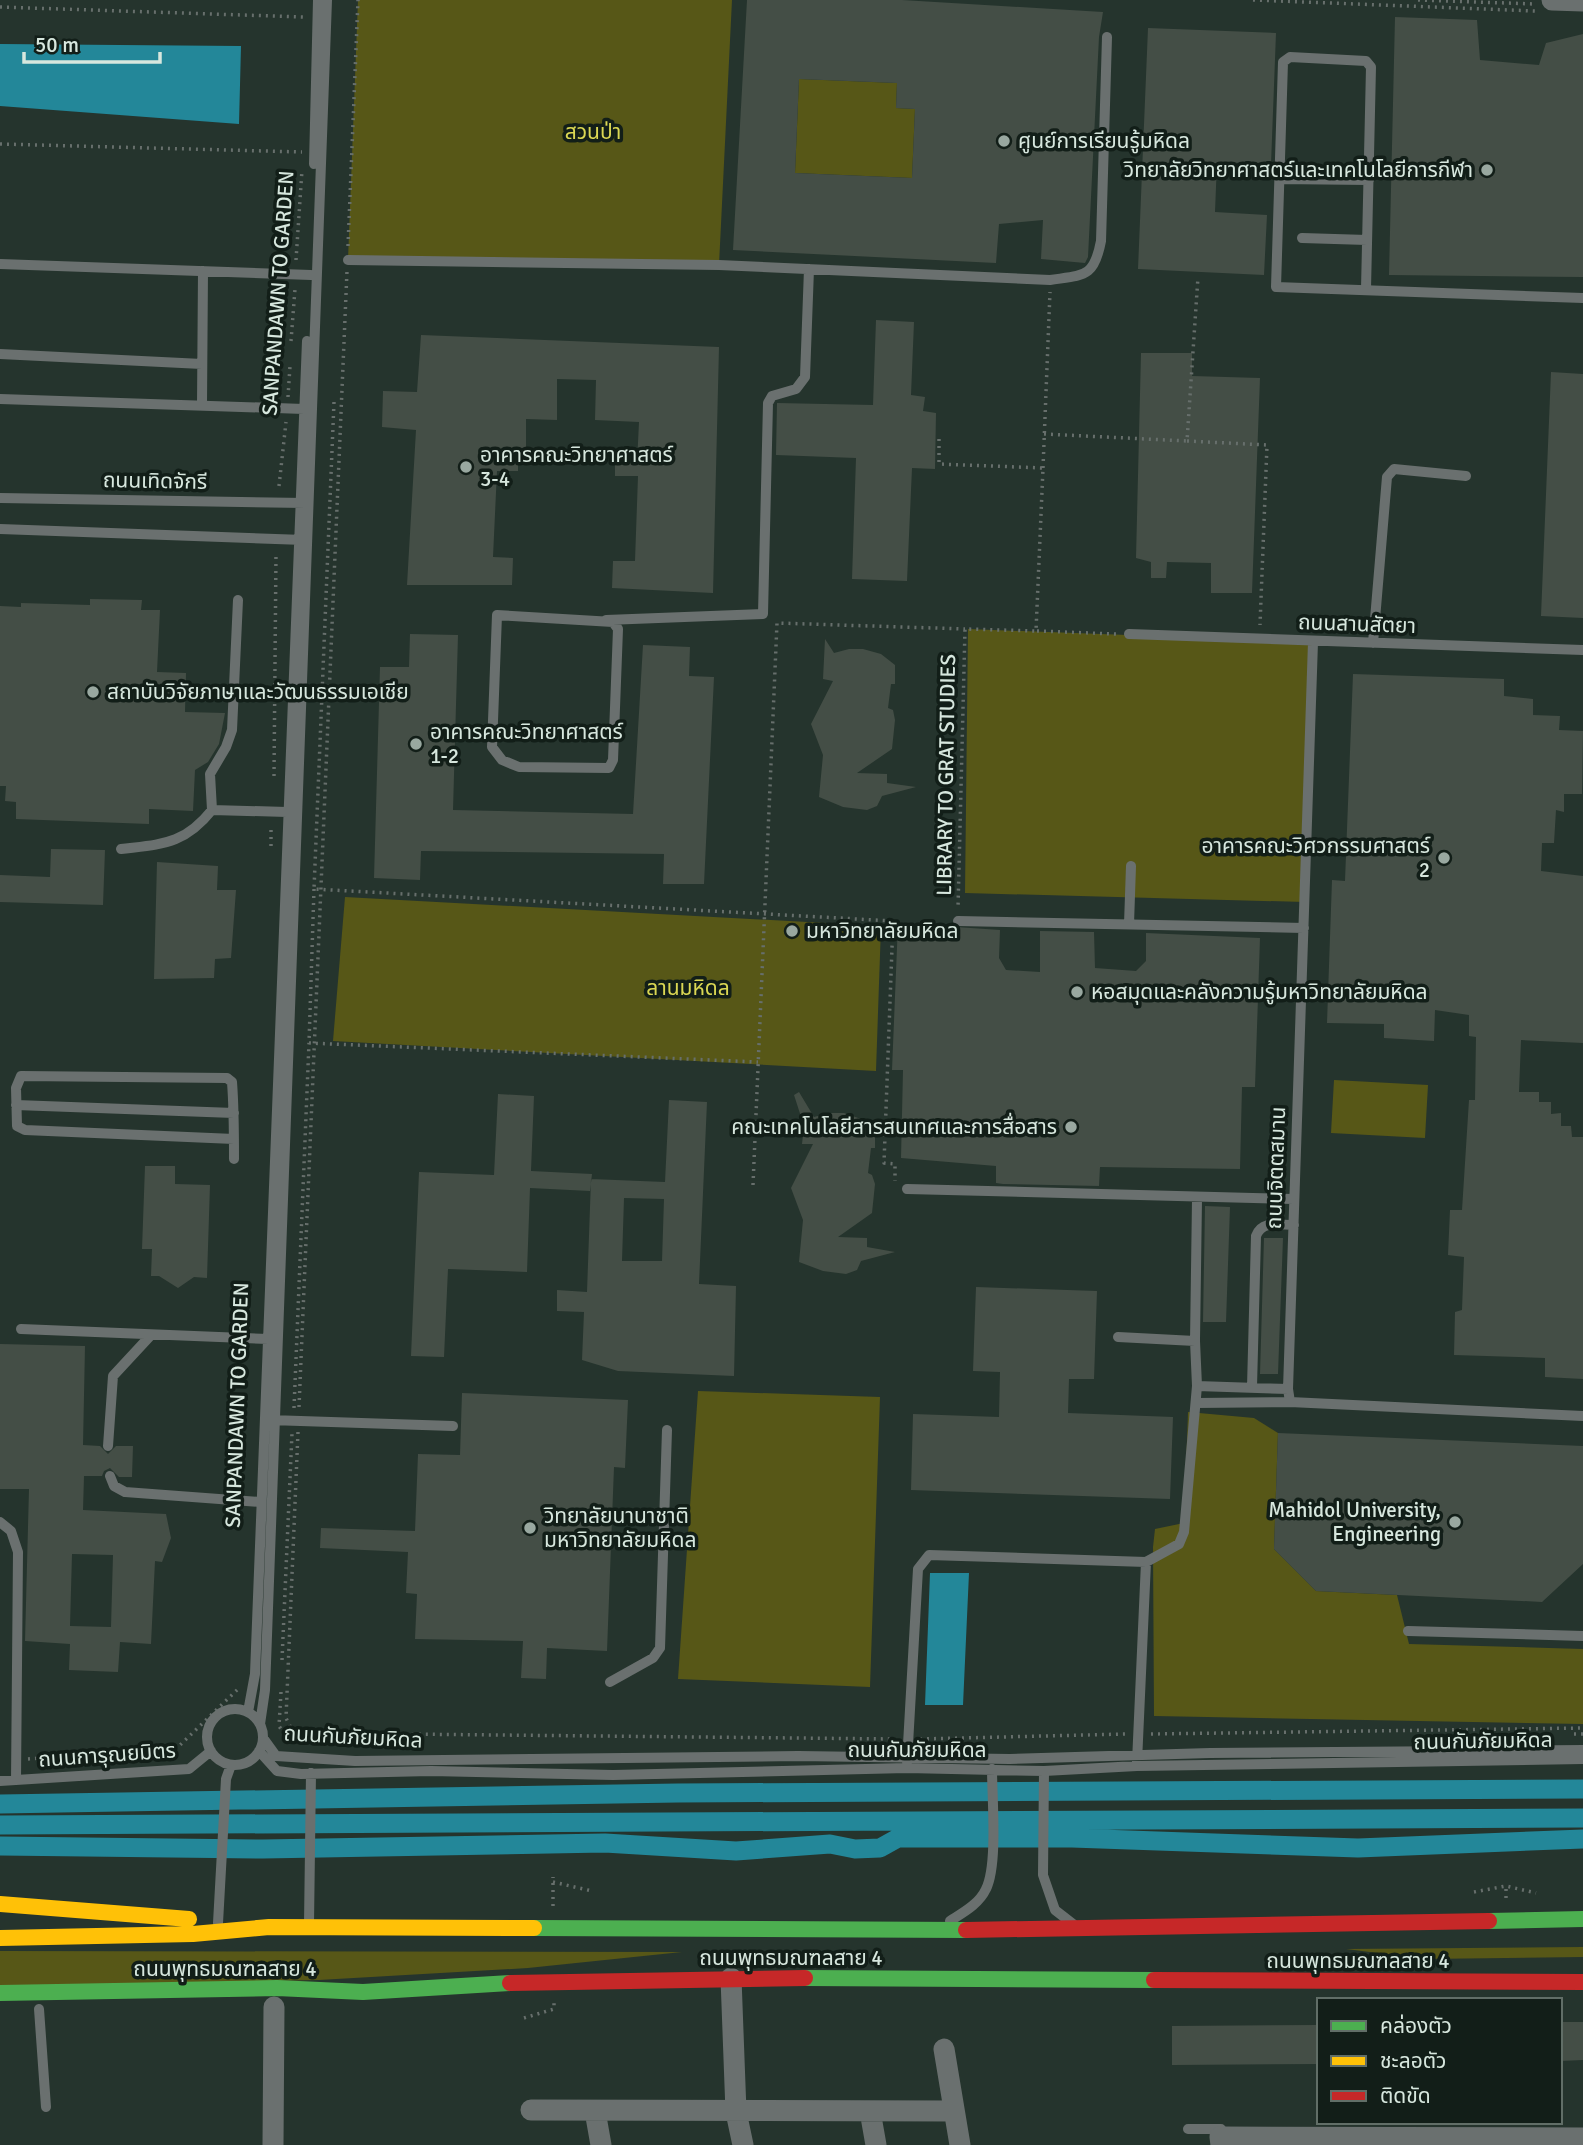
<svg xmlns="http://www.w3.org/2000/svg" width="1583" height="2145" font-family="Signika,'Noto Sans Thai',sans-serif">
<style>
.green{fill:#575717}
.water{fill:#238799}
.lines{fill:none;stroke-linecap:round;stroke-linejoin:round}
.canal{stroke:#238799;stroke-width:19}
.building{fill:#444e46;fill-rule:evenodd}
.path{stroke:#676f6c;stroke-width:3.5;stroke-dasharray:2 5;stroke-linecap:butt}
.lane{stroke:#6a706f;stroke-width:10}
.street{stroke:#6a706f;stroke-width:21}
.fast{stroke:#4caf50;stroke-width:16}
.slow{stroke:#ffc107;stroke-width:16}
.jam{stroke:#c62828;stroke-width:16}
.poi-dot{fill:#99a8a0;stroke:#121e18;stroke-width:2.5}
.labels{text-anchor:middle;stroke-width:7;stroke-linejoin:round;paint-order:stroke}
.park-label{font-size:21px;fill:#dad753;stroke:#121e18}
.poi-label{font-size:21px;fill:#d7e7de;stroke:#121e18;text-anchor:start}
.street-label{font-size:21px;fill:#d7e7de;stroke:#121e18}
</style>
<rect width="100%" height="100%" fill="#25342d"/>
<path class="green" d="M358,0H732L719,265L348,260Z
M799,79L897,83L896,108L915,109L912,178L795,173Z
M968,629L1313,642L1305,902L965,893Z
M345,897L881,926L876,1071L333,1041Z
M1334,1080L1428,1085L1425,1138L1331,1133Z
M698,1391L880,1397L870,1687L678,1679Z
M1188,1412L1254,1418L1278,1433L1274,1549L1316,1591L1397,1595L1409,1644L1583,1649V1724L1154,1716L1153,1547L1155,1529L1184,1523Z
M1583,1947V1957L1425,1959L1346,1949Z
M0,1951L682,1952L528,1968L319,1980L0,1986Z"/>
<path class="water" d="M0,44L241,46L239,124L0,106Z
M930,1573H969L963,1705H925Z"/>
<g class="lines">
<path class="canal" d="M0,1804L678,1793L1583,1789
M0,1825L1583,1818
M0,1846L263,1849L605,1843L736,1851L830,1844L855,1849L880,1848L898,1838H1072L1358,1848L1583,1839"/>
</g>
<path class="building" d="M747,0H902L1103,12L1099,37L1088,257L1085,263L1041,259L1043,220L999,224L996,263L733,250ZM799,79L897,83L896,108L915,109L912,178L795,173Z
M1395,17L1477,20L1480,60L1539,65L1546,43L1583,34V277L1389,275Z
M1148,28L1276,33L1271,164L1217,162L1215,212L1267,215L1264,275L1138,269Z
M876,320L914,322L911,395L925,397L923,411L936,413L935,469L912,468L907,581L852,579L856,458L776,455L777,403L873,405Z
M421,335L719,347L713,593L612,588L613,561H635L638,476H615V462L637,463L639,422L595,420L596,380L557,379V420L526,419V452L518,458V471H497L493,557L513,558L512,585H407L416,430L382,427L383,391L417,392Z
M1141,353H1192V376L1260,378L1252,593H1211V563L1167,562L1166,578H1151V562L1136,558Z
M1551,372L1583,374V618L1541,616Z
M90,599L142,600L141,610H160L157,672L186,673L185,712L225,713L219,744L208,762L195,770L193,811L149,809V824L16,819V802L5,801L6,786H0V606L21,607V603L90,605Z
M410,634L458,635L453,810L633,814L643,645L690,647L689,676L714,677L704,884H663L664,854L421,851L420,880L374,878L380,667H409Z
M825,639L834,653L849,649H863L881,654L895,665V684H891L888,708L893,710L895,720L892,749L857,773L887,774V783L916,787L882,796L877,806L867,810L843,807L819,797L823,755L811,724L833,681L823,679Z
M1353,674L1504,679V696L1533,699V715L1560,716L1559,730L1583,731L1582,794H1564V812L1556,810L1554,843H1542L1541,871L1583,876V1043L1521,1040L1519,1092H1539V1102H1551V1114L1561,1113V1126H1571L1572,1137H1583V1379L1545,1377V1358L1454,1355L1455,1312L1462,1310L1464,1257L1448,1255L1450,1210H1462L1469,1100H1475L1476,1037L1469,1036V1015L1435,1010L1434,1041L1384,1038V1024L1327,1023L1332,880L1345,881Z
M51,849L105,850L103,905L0,902V875L50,877Z
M157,862L218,866L217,890H236L231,958L215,959L214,978L154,979Z
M898,923L1000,930L999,958L1006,970L1040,972V931L1094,932L1095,968L1136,971L1146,961V933L1260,938L1255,1087H1242L1240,1169L1100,1167L1099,1186L1003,1184L996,1183V1166L901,1158L903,1070H892Z
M799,1092L814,1117L829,1113H844L861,1119L875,1129V1148H871L868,1173L872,1175L875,1184L872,1213L838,1237L867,1238V1247L895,1252L861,1261L857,1270L846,1274L823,1271L799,1262L803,1220L791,1188L813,1144H802L804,1126L794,1095Z
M498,1094L534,1096L531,1171L592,1174L590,1191L530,1188L527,1272L448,1269L444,1357L411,1356L419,1172L494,1175Z
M669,1100L707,1102L699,1284L736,1286L734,1376L618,1371L582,1360L584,1312L557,1311V1290L587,1292L591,1179L665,1182ZM624,1198L664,1199L662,1261H622Z
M145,1166H175V1184L210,1185L207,1278L194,1277L178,1288L159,1276H151L152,1249H142Z
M1205,1206L1230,1207L1226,1322H1203Z
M1264,1238H1283L1278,1374H1260Z
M976,1287L1097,1291L1094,1379H1069L1068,1413L1173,1417L1170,1499L911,1490L913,1414L999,1417L1000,1372L973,1371Z
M0,1344L85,1346L83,1445L100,1446L108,1454L116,1446H133L132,1477H119L110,1468L104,1471L102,1476H84L83,1510L166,1514L171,1538L162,1562L155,1561L151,1644L120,1642L118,1672L69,1670L70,1644L25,1641L29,1489H0ZM72,1554L113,1555L111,1627L70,1626Z
M462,1393L628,1400L625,1468L614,1467L607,1651L547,1648L546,1679L521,1678L523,1641L415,1639L417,1594L406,1593L408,1552L320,1548L321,1528L415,1531L418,1454L460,1455Z
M1278,1433L1583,1446V1564L1542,1602L1316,1591L1274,1549Z
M1560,2022H1583V2060L1560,2061Z
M1319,2025V2064L1172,2065V2026Z"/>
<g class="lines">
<path class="path" d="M1253,0L1535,11
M1418,0L1535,4
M0,7L303,17V14
M0,144L302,152
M348,246L358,0
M296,260L302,170
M291,341L295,289
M288,397L290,366
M334,402L314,889L893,921L884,1163L895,1164V1181
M1044,434L1187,441L1198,277
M939,439V464L1043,468L1036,631L965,629L958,908
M1187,441L1267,445L1260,625
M1043,468L1050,292
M279,486L286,422
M1037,631L1116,634
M274,776L276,553
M271,846V826
M314,889L309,1043L758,1062
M753,1185L777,623L965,629
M299,1407L347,271
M294,1408L309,1043
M298,1432L286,1718L292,1730L301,1733L895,1739
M282,1660L292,1433
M281,1692L279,1726L288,1740L293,1741
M1151,1734L1583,1728
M1574,1734H1583
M920,1739L1126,1734
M342,1744H422
M28,1759L177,1748L238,1689
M553,1882L592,1891
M1474,1892L1506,1886L1536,1893
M1506,1898V1886
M553,1906V1877
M524,2018L554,2009V2002"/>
<path class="lane" d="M314,164L318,0
M1279,179L1369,180
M1302,238L1367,240
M348,260L719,265L1050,280C1084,275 1094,278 1101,241L1107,37
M0,264L311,275
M1366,289L1371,67L1366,61L1290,57L1283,62L1276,287L1583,298
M0,354L202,364
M0,399L304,409
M202,404L203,271
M0,498L305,503
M0,529L304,540
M238,600L232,730L226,747L210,774L212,810L287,812
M497,615L613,622L618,629L613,760L609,768L519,767L502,760L492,747Z
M606,620L763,614L768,403L772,396L796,389L805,377L809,269
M1129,634L1583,650
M1373,643L1387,477L1394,469L1466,476
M121,849C162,844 184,845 212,810
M958,921L1304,928
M1129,924L1131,866
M16,1105L234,1113
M234,1159C234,1133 234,1108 232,1082L227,1078L21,1076L16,1088L17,1126L25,1130L234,1139
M907,1189L1294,1199
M21,1329L268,1339
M1118,1337L1195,1341L1197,1386
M1195,1341L1197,1199
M1252,1387L1256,1236C1262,1220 1279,1225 1294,1225
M1290,1402L1288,1389L1313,642
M1196,1403L1290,1402L1583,1416
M270,1420L453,1426
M108,1446L113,1376L151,1335
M110,1476L114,1486L125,1492L260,1502
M0,1522L11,1531L18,1552L16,1780
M1146,1562L1179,1544L1184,1532L1197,1386L1288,1389
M1408,1631L1583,1636
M610,1682L653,1658L660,1648L667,1430
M207 1737a28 28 0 1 1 56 0a28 28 0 1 1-56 0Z
M248,1712L255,1674L307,341
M260,1724L265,1690L327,0
M263,1738L276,1756L355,1761L798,1756L1010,1759L1210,1753L1583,1750
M259,1751L277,1771L301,1774L431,1771L613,1775L907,1768L1044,1771L1137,1766L1583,1759
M907,1762L918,1569L929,1555L1146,1562L1137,1762
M1044,1771L1043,1875L1055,1910L1073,1924
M0,1781L189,1769L211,1751
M950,1921C964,1912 979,1904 986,1889C998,1865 992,1798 992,1769
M218,1923L226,1779L231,1765
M309,1924L311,1773
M39,2009L46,2107
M1188,2129H1221V2135"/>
<path class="street" d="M1552,0L1583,1
M731,1978L736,2112L743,2145
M944,2049L960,2145
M531,2110L954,2111
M595,2111L601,2145
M870,2111L876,2145
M273,2145L274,2007
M1221,2145L1220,2137L1583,2138"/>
<path class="fast" d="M1489,1921L1583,1919
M534,1928L966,1930
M805,1978L1154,1980
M0,1993L277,1988L363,1992L510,1983"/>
<path class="slow" d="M0,1904L189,1919
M0,1938L193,1934L269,1927L534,1928"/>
<path class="jam" d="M966,1930L1489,1921
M1154,1980L1583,1982
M510,1983L805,1978"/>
</g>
<g class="poi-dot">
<circle cx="1004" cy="141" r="7"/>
<circle cx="1487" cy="170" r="7"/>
<circle cx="466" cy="467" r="7"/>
<circle cx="93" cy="692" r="7"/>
<circle cx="416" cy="744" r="7"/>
<circle cx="1444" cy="858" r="7"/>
<circle cx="792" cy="931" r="7"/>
<circle cx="1077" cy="992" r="7"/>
<circle cx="1071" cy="1127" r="7"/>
<circle cx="1455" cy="1522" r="7"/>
<circle cx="530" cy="1528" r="7"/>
</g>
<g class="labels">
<g class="park-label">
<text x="593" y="139">สวนป่า</text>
<text x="688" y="995">ลานมหิดล</text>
</g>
<g class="poi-label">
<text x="1018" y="148">ศูนย์การเรียนรู้มหิดล</text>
<text x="1473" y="177" text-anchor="end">วิทยาลัยวิทยาศาสตร์และเทคโนโลยีการกีฬา</text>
<text x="480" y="462">อาคารคณะวิทยาศาสตร์<tspan x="480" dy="24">3-4</tspan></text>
<text x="107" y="699">สถาบันวิจัยภาษาและวัฒนธรรมเอเชีย</text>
<text x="430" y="739">อาคารคณะวิทยาศาสตร์<tspan x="430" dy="24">1-2</tspan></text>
<text x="1430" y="853" text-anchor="end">อาคารคณะวิศวกรรมศาสตร์<tspan x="1430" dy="24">2</tspan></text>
<text x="806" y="938">มหาวิทยาลัยมหิดล</text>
<text x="1091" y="999">หอสมุดและคลังความรู้มหาวิทยาลัยมหิดล</text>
<text x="1057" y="1134" text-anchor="end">คณะเทคโนโลยีสารสนเทศและการสื่อสาร</text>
<text x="1441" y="1517" text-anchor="end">Mahidol University,<tspan x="1441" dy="24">Engineering</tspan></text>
<text x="544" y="1523">วิทยาลัยนานาชาติ<tspan x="544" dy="24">มหาวิทยาลัยมหิดล</tspan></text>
</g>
<g class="street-label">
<text transform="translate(278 293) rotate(-86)" y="7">SANPANDAWN TO GARDEN</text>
<text transform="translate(155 481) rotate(1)" y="7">ถนนเทิดจักรี</text>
<text transform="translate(1357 624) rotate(2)" y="7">ถนนสานสัตยา</text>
<text transform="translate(946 775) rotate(-89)" y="7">LIBRARY TO GRAT STUDIES</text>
<text transform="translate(1276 1168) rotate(-88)" y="7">ถนนจิตตสมาน</text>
<text transform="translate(237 1405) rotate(-88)" y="7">SANPANDAWN TO GARDEN</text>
<text transform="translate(353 1737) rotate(3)" y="7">ถนนกันภัยมหิดล</text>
<text transform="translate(1483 1741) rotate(-1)" y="7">ถนนกันภัยมหิดล</text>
<text x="917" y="1757">ถนนกันภัยมหิดล</text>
<text transform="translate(107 1755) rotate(-4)" y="7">ถนนการุณยมิตร</text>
<text x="791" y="1965">ถนนพุทธมณฑลสาย 4</text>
<text x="1358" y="1968">ถนนพุทธมณฑลสาย 4</text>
<text x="225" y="1976">ถนนพุทธมณฑลสาย 4</text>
</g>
</g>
<rect x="1317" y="1998" width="245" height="126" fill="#121e18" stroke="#616e67" stroke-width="2"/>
<rect x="1331" y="2021" width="35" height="10" fill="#4caf50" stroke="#616e67" stroke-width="2"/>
<text x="1380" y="2033" font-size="21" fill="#d7e7de">คล่องตัว</text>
<rect x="1331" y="2056" width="35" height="10" fill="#ffc107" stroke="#616e67" stroke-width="2"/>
<text x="1380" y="2068" font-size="21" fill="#d7e7de">ชะลอตัว</text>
<rect x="1331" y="2091" width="35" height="10" fill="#c62828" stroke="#616e67" stroke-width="2"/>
<text x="1380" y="2103" font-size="21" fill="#d7e7de">ติดขัด</text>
<path d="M24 52v10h136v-10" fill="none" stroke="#d7e7de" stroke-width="3.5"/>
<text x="35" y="52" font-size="21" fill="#d7e7de" stroke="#121e18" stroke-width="5" paint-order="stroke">50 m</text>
</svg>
